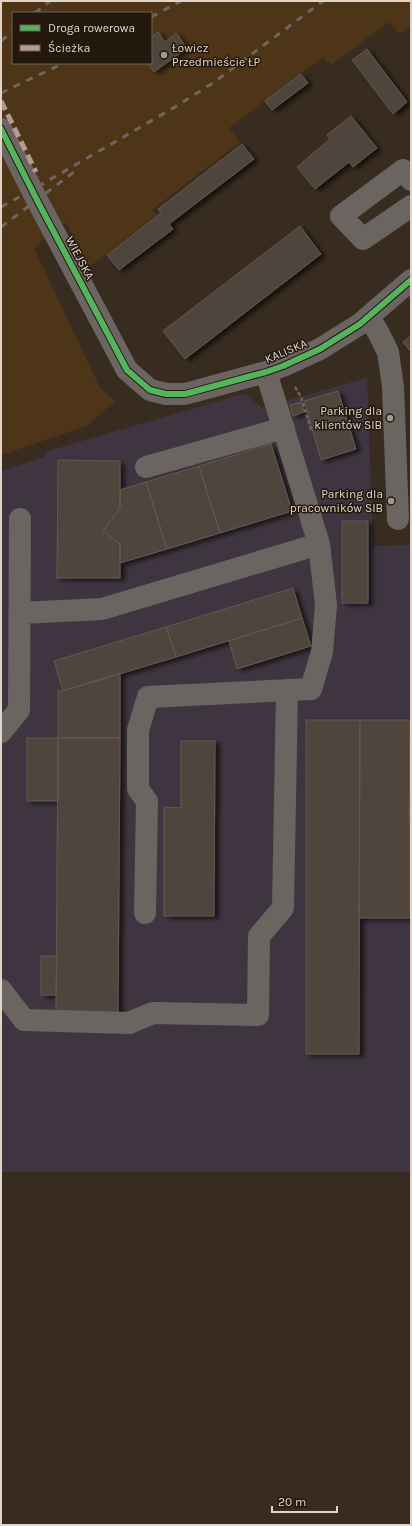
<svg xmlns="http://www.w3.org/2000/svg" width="412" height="1526" font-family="Karla,sans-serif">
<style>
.industrial{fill:#3f3541}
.built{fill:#4e3518;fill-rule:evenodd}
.building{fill:#4f443c;stroke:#655950;filter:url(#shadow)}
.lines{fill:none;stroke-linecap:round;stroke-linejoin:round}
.path{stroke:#6b635c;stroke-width:2.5;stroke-dasharray:4 2;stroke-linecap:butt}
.minor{stroke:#6b6562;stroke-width:22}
.rail{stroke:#6e6660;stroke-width:3;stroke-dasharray:7 7;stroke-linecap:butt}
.quiet{stroke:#b69a8f;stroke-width:5;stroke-dasharray:10 5;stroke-linecap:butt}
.cycleway-casing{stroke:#22180e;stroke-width:8}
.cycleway{stroke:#56b35d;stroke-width:6}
.poi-dot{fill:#a6998c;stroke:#22180e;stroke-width:1.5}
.labels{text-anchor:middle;stroke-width:3;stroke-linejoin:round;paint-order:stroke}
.poi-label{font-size:12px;fill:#e2d4c6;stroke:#22180e;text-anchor:end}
.street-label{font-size:12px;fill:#e2d4c6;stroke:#22180e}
</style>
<defs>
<filter id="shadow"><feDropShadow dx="4.5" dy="2.5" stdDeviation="2" flood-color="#0009"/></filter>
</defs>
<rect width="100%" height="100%" fill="#382c20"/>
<path class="industrial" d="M367,378L373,546L411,545V1172H1V471L44,457L48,451L246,393L261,408Z"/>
<path class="built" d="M1,1H411V25L399,34L389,22L331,65L323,57L229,128L240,142L152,210L157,215L89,267L66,222L34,248L100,388L115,401L87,426L1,455ZM13,13H151V63H13Z"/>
<path class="building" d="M158,32L165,42L176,33L187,48L154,72L147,63H151V38Z
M367,49L407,102L393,114L352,60Z
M301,74L308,83L272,110L265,101Z
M351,116L377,148L353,167L349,162L315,189L297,167L330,139L327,135Z
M242,144L254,159L169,224L173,229L119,270L107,255L161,213L158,209Z
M300,226L321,254L185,359L163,331Z
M411,336V350L410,351L403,342Z
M338,391L356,449L321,460L304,401Z
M301,402L304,412L293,416L290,405Z
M271,444L292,511L220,533L199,466Z
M58,460L120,461V508L103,531L120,544V578H57Z
M199,466L220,533L167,549L146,482Z
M146,482L167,549L120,563V544L103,531L120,508V490Z
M342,521H368V603H342Z
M293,588L302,618L176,657L166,627Z
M302,618L311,646L237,669L229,641Z
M166,627L176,657L63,691L54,661Z
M120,673V738H58V690L63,691Z
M306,720H360L359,1054H306Z
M360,720H410V918H359Z
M27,738H58V801H27Z
M58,738H120L118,1014H56Z
M410,738H411V822H409Z
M181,741H215L214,916H164V807L181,808Z
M41,956H57L56,995H41Z"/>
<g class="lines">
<path class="path" d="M295,387L301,397L311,430H312"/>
<path class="minor" d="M1,129L38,202L127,370L150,390L166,394H185L266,372L283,366L320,349L360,324L411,280
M411,180L403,170L341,216L363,239L411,206
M369,317L378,332L388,352L393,387L398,519
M146,467L284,428
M20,613L102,609L319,544
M1,732L19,710L20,519
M145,913L147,801L138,789V730L148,697L311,689L322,652L326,605L319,544L266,372
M1,990L24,1020L129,1023L153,1013L258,1015L259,936L283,908L287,690"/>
<path class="rail" d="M35,13L50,1
M151,17L181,1
M1,41L13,31
M1,93L64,63
M1,207L32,190L175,107L213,83L323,1
M1,227L78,169"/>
<path class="quiet" d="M1,101L36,172"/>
<defs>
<path id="cycleway" d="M1,129L38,202L127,370L150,390L166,394H185L266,372L283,366L320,349L360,324L411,280"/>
</defs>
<use href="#cycleway" class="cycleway-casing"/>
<use href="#cycleway" class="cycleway"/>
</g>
<g class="poi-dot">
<circle cx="164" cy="55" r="4"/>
<circle cx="390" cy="418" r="4"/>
<circle cx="391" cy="501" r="4"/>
</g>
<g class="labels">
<g class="poi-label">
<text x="172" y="52" text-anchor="start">Łowicz<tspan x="172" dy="14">Przedmieście ŁP</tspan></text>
<text x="382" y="415">Parking dla<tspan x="382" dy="14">klientów SIB</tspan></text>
<text x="383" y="498">Parking dla<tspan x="383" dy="14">pracowników SIB</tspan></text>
</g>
<g class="street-label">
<text transform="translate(80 258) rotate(62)" y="4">WIEJSKA</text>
<text transform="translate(286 351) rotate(-23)" y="4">KALISKA</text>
</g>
</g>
<rect width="412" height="1526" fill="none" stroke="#e2d4c6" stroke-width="4"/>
<rect x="12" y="12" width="140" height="52" fill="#22180e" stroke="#6f6358"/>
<rect x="20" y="25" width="20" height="6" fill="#56b35d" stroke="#6f6358"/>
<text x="48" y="32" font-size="12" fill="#e2d4c6">Droga rowerowa</text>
<rect x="20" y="45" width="20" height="6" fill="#b69a8f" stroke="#6f6358"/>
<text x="48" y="52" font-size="12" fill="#e2d4c6">Ścieżka</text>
<path d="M272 1506v6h65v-6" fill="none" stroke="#e2d4c6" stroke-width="2"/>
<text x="278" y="1506" font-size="12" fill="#e2d4c6" stroke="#22180e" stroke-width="3" paint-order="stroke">20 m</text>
</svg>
